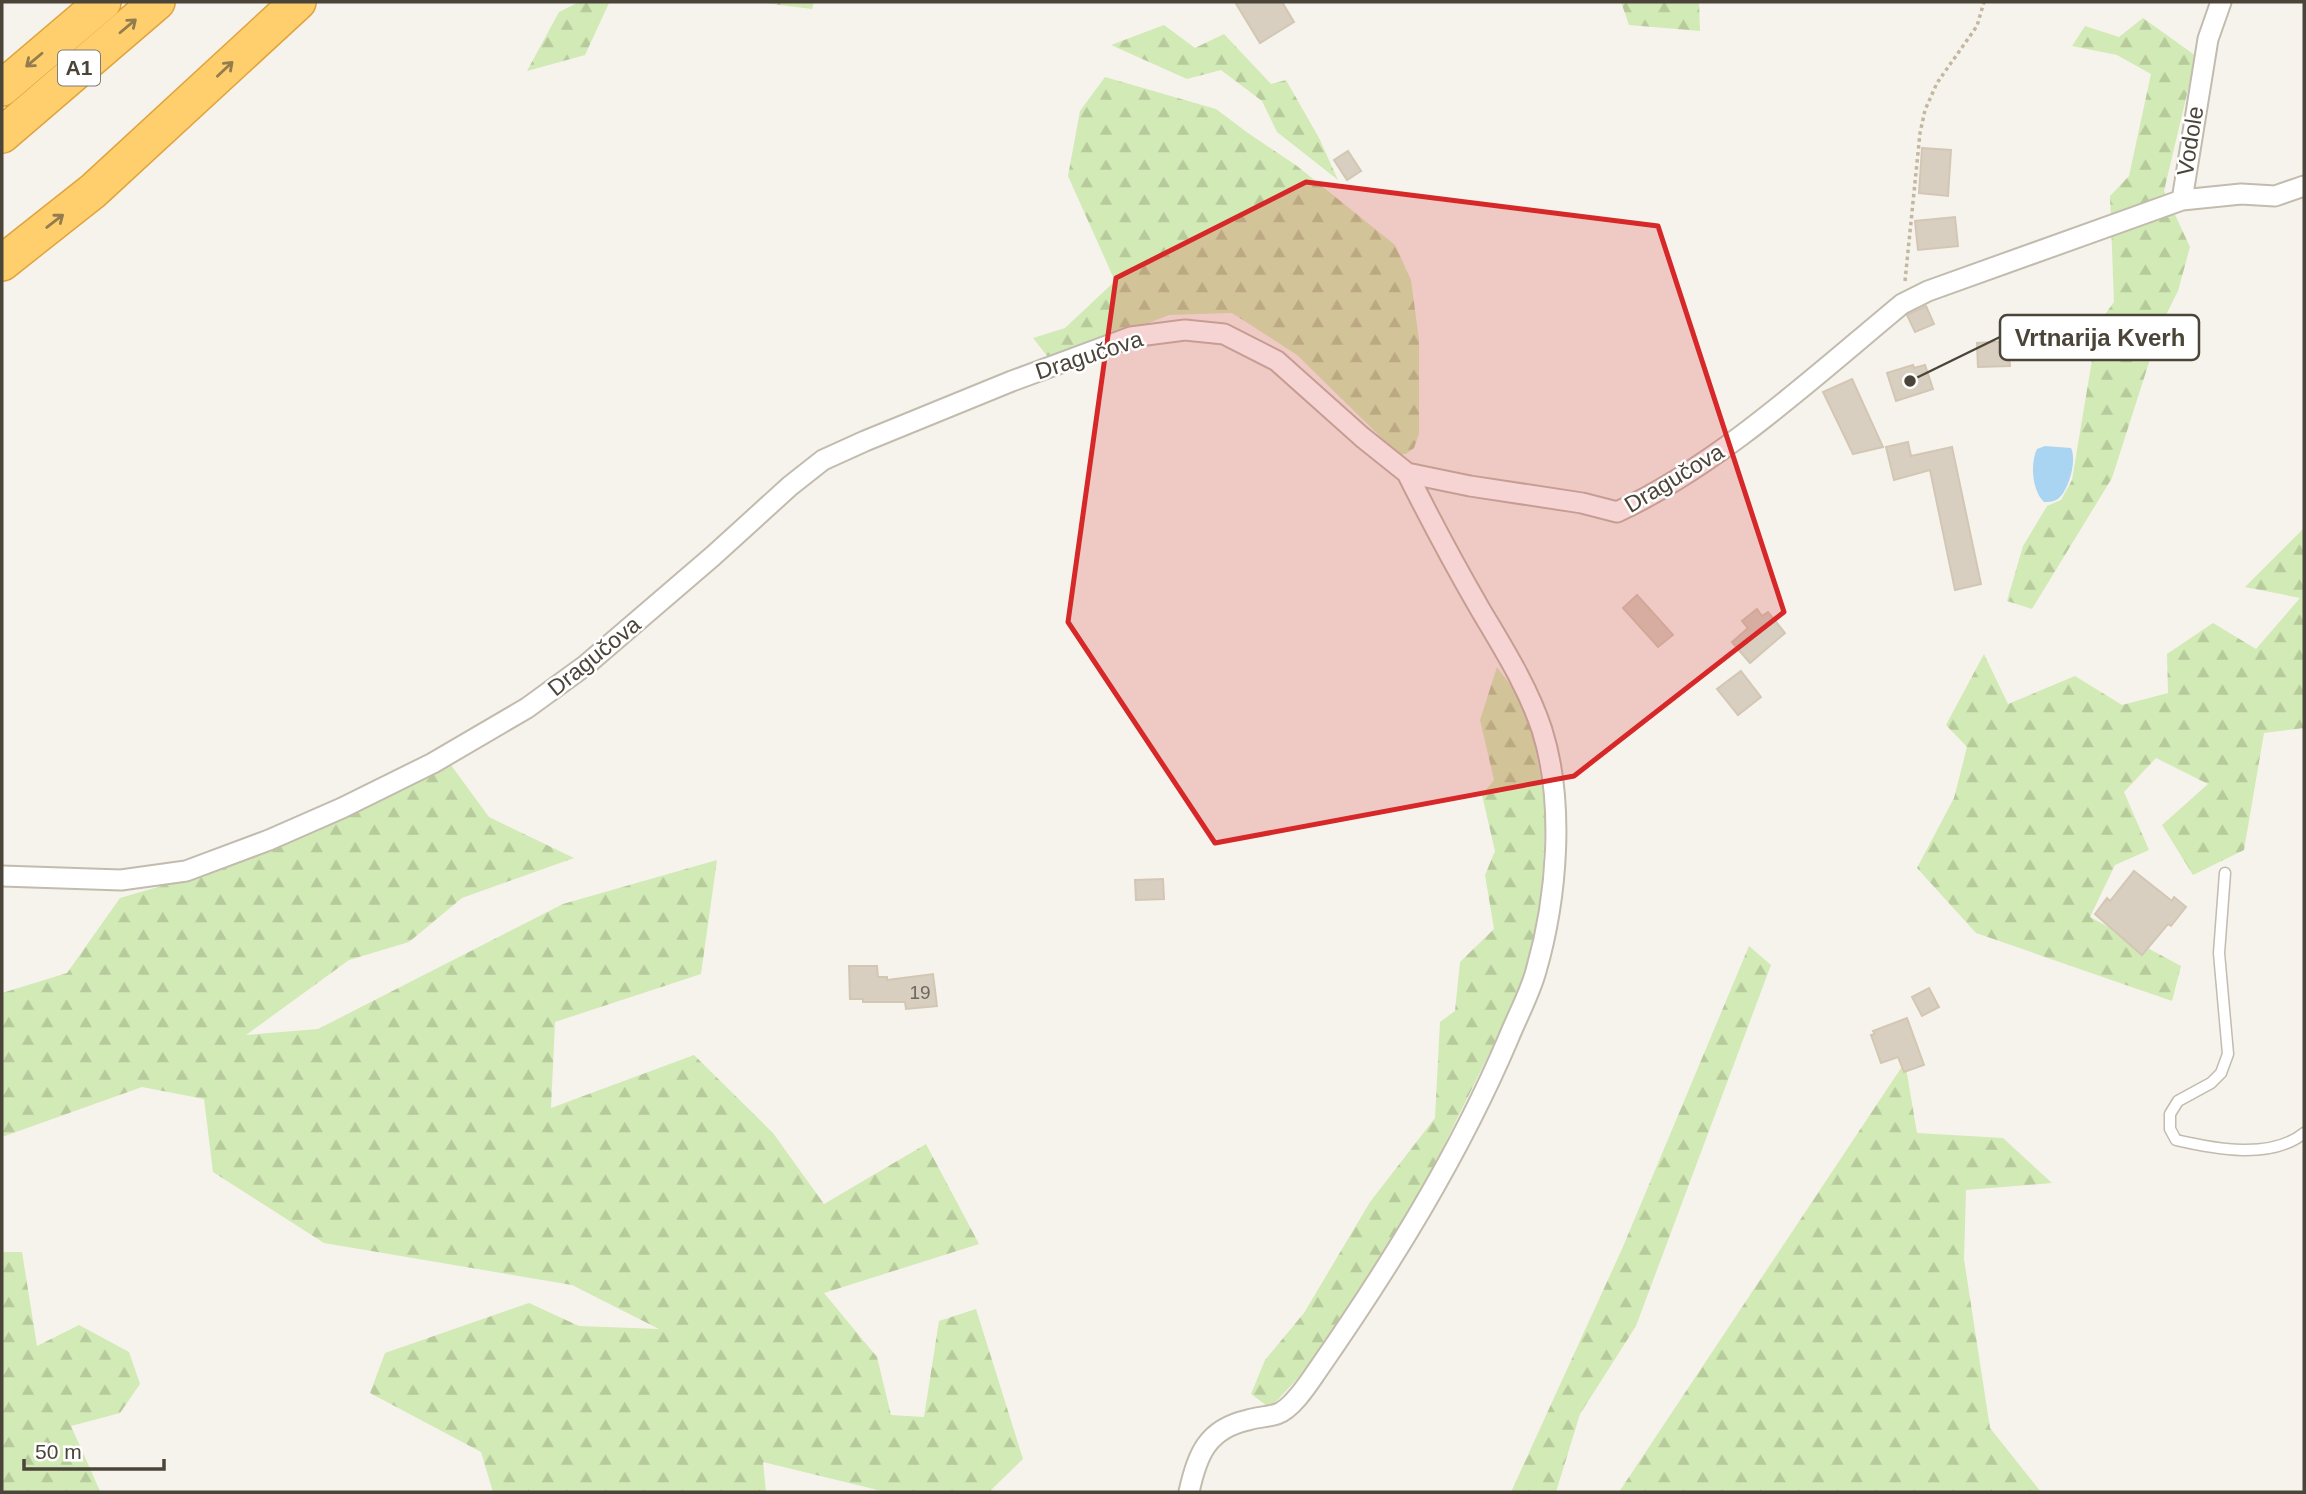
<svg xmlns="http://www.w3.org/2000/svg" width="2306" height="1494" font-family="Arial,sans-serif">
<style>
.forest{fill:url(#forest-firs)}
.water{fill:#a9d4f2}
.building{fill:#d8cfc1;stroke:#d3c7b4;stroke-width:2}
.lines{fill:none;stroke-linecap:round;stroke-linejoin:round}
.lane-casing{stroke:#c2bbae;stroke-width:13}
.street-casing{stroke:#c2bbae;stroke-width:23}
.highway-casing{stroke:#e0a43c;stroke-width:38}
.path{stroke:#c4b79f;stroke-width:3.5;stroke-dasharray:3.5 3.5;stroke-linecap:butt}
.lane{stroke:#fff;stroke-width:10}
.street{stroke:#fff;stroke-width:19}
.highway{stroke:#ffcf6e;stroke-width:35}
.oneway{stroke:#937c4e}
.marked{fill:#d62828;fill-opacity:0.2;stroke:#d62828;stroke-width:5;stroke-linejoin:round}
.labels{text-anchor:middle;stroke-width:5;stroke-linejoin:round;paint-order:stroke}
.number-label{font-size:19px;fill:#6e675b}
.shield{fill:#fff;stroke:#817c74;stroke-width:2}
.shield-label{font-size:21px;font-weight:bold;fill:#4b4439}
.street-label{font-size:23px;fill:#4b4439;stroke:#fff}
.leader{fill:none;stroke:#4b4439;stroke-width:2.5}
.callout-dot{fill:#4b4439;stroke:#fff;stroke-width:2.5}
.callout{fill:#fff;stroke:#4b4439;stroke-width:2.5}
.callout-label{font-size:24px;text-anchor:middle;font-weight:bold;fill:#4b4439}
</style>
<defs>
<pattern id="forest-firs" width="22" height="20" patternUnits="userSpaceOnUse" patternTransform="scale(1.75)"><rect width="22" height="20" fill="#d2eab5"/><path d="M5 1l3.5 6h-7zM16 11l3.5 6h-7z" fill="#b6ca9c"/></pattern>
</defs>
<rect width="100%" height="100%" fill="#f6f3ec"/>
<path class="forest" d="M579,2H614L609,3L585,55L527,71L559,12Z
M755,2H814L812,9Z
M1621,2H1699L1700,31L1629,25Z
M2143,18L2196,56L2164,191L2190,247L2178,291L2161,325L2112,478L2032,609L2007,601L2023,546L2047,506L2061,500L2072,480L2098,324L2114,302L2110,196L2129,176L2151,74L2117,55L2072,46L2085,26L2119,37Z
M1164,25L1195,48L1224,34L1271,84L1286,80L1319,138L1338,180L1277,132L1262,101L1221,70L1187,79L1111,45Z
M1105,77L1216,109L1248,133L1297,166L1395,245L1411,280L1419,340V434L1414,448L1406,454H1398L1297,355L1232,313L1169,315L1051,361L1033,338L1065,328L1115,281L1068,176L1080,111Z
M2304,528V728L2264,733L2244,850L2193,875L2162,825L2208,784L2156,758L2124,792L2149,850L2115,865L2090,917L2181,966L2172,1001L1976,933L1917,868L1954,798L1967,747L1946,725L1984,654L2008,704L2075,676L2122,705L2168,693L2167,654L2213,623L2256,649L2300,598L2245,587Z
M1497,667L1529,710L1546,810L1541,898L1524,983L1419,1196L1317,1358L1270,1408L1251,1394L1265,1360L1304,1313L1370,1202L1435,1118L1440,1022L1455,1011L1460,962L1494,929L1485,875L1495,851L1482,795L1494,780L1480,720Z
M448,761L489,817L574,858L462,898L409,942L349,960L246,1035L318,1029L563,904L717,860L701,974L555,1022L551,1108L694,1055L773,1133L824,1204L926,1144L979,1244L824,1293L877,1357L891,1415L924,1417L939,1321L976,1309L1023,1459L989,1492H886L763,1462L766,1492H493L481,1452L370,1393L385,1353L529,1303L579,1326L659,1329L572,1285L324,1243L213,1172L204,1099L142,1087L2,1137V993L67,973L120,898L189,878Z
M1749,946L1771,965L1636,1326L1580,1414L1556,1492H1511L1622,1249Z
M1905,1062L1917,1133L2003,1138L2052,1183L1966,1190L1964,1259L1990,1428L2041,1492H1619Z
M2,1252H22L37,1346L79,1325L129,1352L140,1384L120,1413L71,1426L100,1491L97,1492H2Z"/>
<path class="water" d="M2045,446L2071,448C2077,460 2069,488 2060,497C2055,502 2049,502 2044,502C2032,491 2030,463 2037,449Z"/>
<path class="building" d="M1235,2H1282L1294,22L1260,43Z
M1922,148L1951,150L1948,196L1919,193Z
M1348,151L1361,171L1347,180L1334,160Z
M1955,217L1958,246L1918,250L1915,221Z
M1926,306L1934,324L1915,332L1907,315Z
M2008,341L2010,366L1978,367L1977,343Z
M1913,365L1914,368L1925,365L1933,389L1896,401L1887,373Z
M1852,379L1883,447L1853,454L1823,392Z
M1908,442L1911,456L1952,447L1981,584L1955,590L1930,470L1894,480L1886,447Z
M1637,595L1673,635L1658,647L1623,608Z
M1757,609L1762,616L1768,612L1785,633L1750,663L1732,642L1748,628L1742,621Z
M1741,671L1761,697L1738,715L1717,689Z
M2134,871L2172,901L2174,897L2186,907L2171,926L2168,924L2142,955L2095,914L2107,898L2110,901Z
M1163,879L1164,899L1136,900L1135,880Z
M849,966H877L878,977H887V980L933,974L937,1006L906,1009L905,1002H863V999H850Z
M1929,988L1939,1007L1922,1016L1912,997Z
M1907,1018L1924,1065L1904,1072L1898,1057L1881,1063L1871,1035L1875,1034L1873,1031Z"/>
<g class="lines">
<defs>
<path id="lane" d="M2225,873L2219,953L2228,1054L2221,1073L2211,1083L2178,1101L2170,1114V1129L2176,1140C2215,1149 2271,1160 2304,1133"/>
<path id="street" d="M2182,200L2208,39L2221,2
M2,876L121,880L186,871L269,840L342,808L433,763L527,708L586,665L713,556L790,486L823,460L865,441L1012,381L1131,337L1185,330L1224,334L1277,361L1362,437L1407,473L1470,486L1582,503L1617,512C1719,465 1815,376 1902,304L1928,291L2182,200L2241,194L2275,196L2304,186
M1189,1492C1197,1455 1207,1429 1248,1420C1257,1417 1268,1417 1277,1414C1292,1409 1308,1384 1317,1371C1390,1266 1459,1155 1509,1037C1518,1015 1530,993 1536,971C1557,898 1565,803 1542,730C1528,687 1503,648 1480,609C1454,564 1430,519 1407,473"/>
<path id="highway" d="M2,88L103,2
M2,135L157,2
M2,263L93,191L298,2"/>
</defs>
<use href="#lane" class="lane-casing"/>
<use href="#street" class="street-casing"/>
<use href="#highway" class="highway-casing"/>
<path class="path" d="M1905,281L1920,133L1925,110L1937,83L1977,26L1984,2"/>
<use href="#lane" class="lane"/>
<use href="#street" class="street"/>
<use href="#highway" class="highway"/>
</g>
<defs><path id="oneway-shaft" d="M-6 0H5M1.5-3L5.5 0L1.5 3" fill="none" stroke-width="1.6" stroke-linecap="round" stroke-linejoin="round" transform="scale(1.75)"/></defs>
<g class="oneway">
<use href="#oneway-shaft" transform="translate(128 26) rotate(-40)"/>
<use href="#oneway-shaft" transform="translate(34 60) rotate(140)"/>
<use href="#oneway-shaft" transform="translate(225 69) rotate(-43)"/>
<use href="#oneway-shaft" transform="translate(55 221) rotate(-38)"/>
</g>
<path class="marked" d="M1306,182L1658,226L1784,612L1574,776L1215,843L1068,622L1116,278Z"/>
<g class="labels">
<g class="number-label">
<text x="920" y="999">19</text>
</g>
<rect class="shield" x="58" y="50.5" width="42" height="35" rx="5"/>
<g class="shield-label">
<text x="79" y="75">A1</text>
</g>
<g class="street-label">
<text transform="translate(2190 141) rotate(-81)" y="8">Vodole</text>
<text transform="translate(1089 355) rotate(-18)" y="8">Dragučova</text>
<text transform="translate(1674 478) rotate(-31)" y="8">Dragučova</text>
<text transform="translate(594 656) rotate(-39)" y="8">Dragučova</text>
</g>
</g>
<path class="leader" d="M1910 381L2000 337"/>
<circle class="callout-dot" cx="1910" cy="381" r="7"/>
<rect class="callout" x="2000" y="315" width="199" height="45" rx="7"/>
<g class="callout-label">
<text x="2100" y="346">Vrtnarija Kverh</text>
</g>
<rect width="2306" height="1494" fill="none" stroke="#4b4439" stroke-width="7"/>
<path d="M24 1459v10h140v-10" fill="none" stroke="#4b4439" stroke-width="3.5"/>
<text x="35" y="1459" font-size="21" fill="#4b4439" stroke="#ffffff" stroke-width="5" paint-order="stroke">50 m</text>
</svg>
